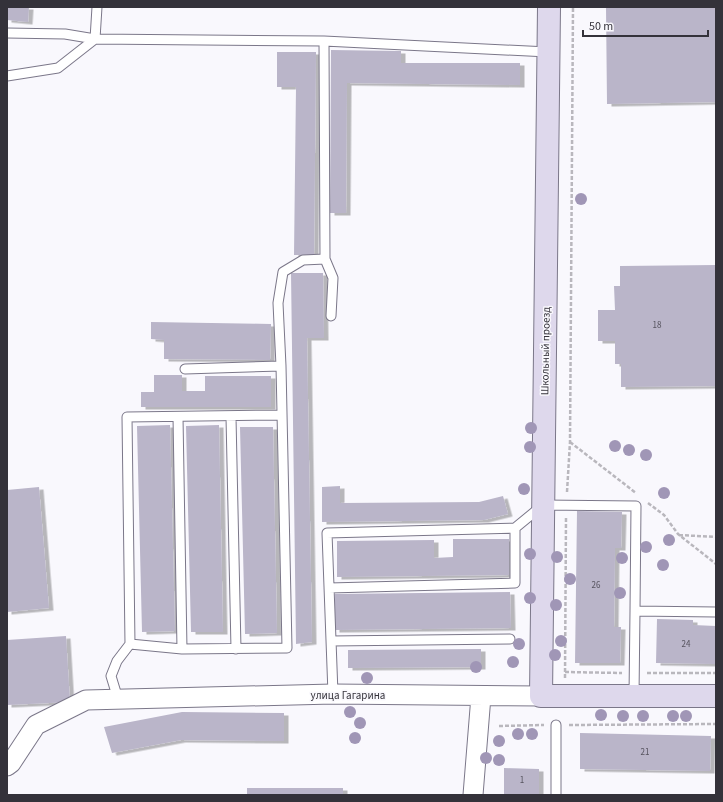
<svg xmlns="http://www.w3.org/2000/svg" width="723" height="802" font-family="'Source Sans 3',sans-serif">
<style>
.building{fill:#bab5c9;filter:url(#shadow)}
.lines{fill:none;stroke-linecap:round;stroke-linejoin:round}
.lane-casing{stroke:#7b7789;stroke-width:11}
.street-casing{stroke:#7b7789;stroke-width:21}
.secondary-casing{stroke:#7b7789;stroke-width:24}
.path{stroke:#b9b7bd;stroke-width:2.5;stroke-dasharray:4 2;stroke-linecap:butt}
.lane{stroke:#fff;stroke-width:9}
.street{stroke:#fff;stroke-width:19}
.secondary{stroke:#ded8ec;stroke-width:22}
.tree{fill:#a096b6}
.labels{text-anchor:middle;stroke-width:3;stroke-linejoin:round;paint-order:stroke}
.number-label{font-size:9px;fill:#56535e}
.street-label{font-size:11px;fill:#34323a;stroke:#f9f8fd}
</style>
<defs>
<filter id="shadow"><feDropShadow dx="4.5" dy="2.5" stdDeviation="0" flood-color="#0004"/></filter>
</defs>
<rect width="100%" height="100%" fill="#f9f8fd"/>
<path class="building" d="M7,7H29L28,22L7,20Z
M606,7H716V102L607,104Z
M331,50L401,51V63H520V85L347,83L346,213H330Z
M277,52H316L314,255H294L296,87H277Z
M716,265V386L621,387V364H615V341H598V310H615L614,286H620V266Z
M291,273H323L324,338H307L312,642L296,644Z
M151,322L271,324L270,360L164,359V340L151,339Z
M154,375H182V391H205V376H271V407H141V392H154Z
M170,425L175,631L142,632L137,426Z
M219,425L223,632H191L186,426Z
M240,427H273L277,633L245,634Z
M340,486V503L479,502L503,496L508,514L484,520L322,522V487Z
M39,487L49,608L7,612V490Z
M577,511L622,512L621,548H615L614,627H621L620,663H575Z
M453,539H509V575L337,577V541L434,540V558L453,557Z
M510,592L511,628L335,630V594Z
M657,619L693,620V625L716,626V664L656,663Z
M66,636L70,702L7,705V640Z
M481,649V667L348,668V650Z
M182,712L284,713V741L181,740L112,753L104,727Z
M580,733L711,736L710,771L580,769Z
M504,768L539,769V795H504Z
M247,788H343V795H247Z"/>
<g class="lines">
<defs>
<path id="lane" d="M7,33L65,34L95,39L97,7
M324,41L548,52
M7,76L58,68L95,39L324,41L325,259
M185,369L281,366
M178,417L182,649
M231,417L236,649
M329,588L515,583V528
M331,641L510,639
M130,644L182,649L287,648L281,366L278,303L283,272L303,260L325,259L333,278L331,316
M333,694L327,533L515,528L543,505L636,506L635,611
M634,696L635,611L716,612
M118,699L111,676L117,661L130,644L127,417L282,415
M556,795V725"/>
<path id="street" d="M7,766L11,763L36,725L86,700L333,694L541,696
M473,795L481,696"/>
<path id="secondary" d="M549,7L541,696H716"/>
</defs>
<use href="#lane" class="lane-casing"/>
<use href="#street" class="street-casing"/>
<use href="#secondary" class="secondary-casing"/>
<path class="path" d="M570,442L636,493
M567,492L570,442L573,7
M648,503L664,515L678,534L716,564
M679,535L716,537
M565,672L622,673
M647,673H716
M565,678L566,517
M569,725L716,724
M499,726L544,725"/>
<use href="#lane" class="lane"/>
<use href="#street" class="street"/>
<use href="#secondary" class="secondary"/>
</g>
<g class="tree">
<circle cx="581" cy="199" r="6"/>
<circle cx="531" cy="428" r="6"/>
<circle cx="615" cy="446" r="6"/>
<circle cx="530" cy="447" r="6"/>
<circle cx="629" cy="450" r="6"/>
<circle cx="646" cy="455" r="6"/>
<circle cx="524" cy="489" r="6"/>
<circle cx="664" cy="493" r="6"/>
<circle cx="669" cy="540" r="6"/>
<circle cx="646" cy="547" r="6"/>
<circle cx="530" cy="554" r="6"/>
<circle cx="557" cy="557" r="6"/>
<circle cx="622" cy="558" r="6"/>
<circle cx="663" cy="565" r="6"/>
<circle cx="570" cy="579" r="6"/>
<circle cx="620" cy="593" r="6"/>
<circle cx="530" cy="598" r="6"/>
<circle cx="556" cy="605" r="6"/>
<circle cx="561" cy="641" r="6"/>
<circle cx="519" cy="644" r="6"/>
<circle cx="555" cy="655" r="6"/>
<circle cx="513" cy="662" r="6"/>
<circle cx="476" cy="667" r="6"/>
<circle cx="367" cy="678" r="6"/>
<circle cx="350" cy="712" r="6"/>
<circle cx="601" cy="715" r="6"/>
<circle cx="623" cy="716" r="6"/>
<circle cx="643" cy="716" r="6"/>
<circle cx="673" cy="716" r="6"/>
<circle cx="686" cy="716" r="6"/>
<circle cx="360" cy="723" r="6"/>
<circle cx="518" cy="734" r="6"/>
<circle cx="532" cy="734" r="6"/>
<circle cx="355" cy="738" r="6"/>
<circle cx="499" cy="741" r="6"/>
<circle cx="486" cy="758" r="6"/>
<circle cx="499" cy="760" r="6"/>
</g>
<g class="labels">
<g class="number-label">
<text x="657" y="328">18</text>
<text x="596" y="588">26</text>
<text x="686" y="647">24</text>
<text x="645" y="755">21</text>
<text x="522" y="783">1</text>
</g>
<g class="street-label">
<text transform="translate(545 351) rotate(-89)" y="4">Школьный проезд</text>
<text x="348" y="699">улица Гагарина</text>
</g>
</g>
<rect width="723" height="802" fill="none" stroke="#34323a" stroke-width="16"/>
<path d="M583 30v6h125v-6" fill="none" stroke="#34323a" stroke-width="2"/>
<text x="589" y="30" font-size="12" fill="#34323a" stroke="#f9f8fd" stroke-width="3" paint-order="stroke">50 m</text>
</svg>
